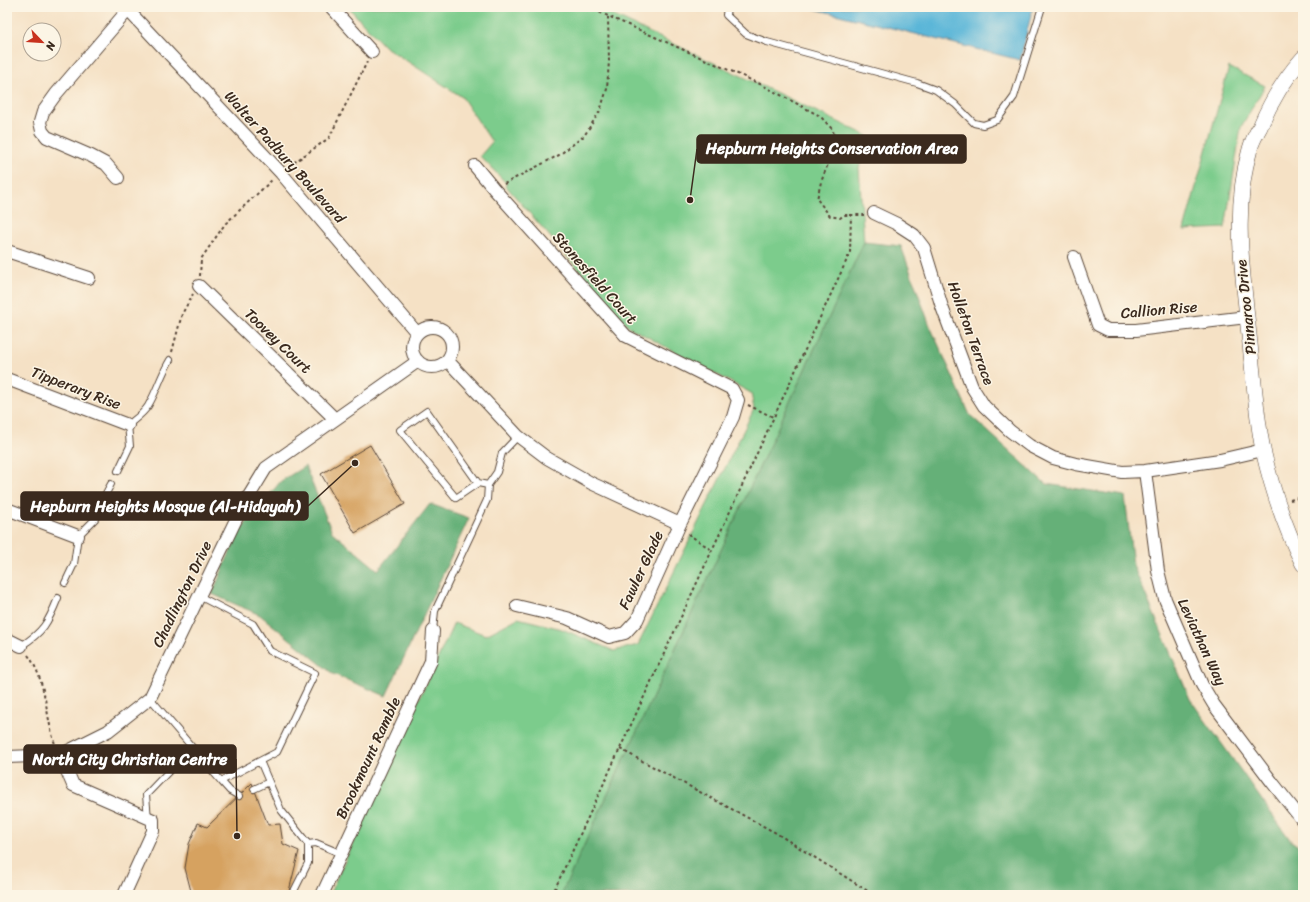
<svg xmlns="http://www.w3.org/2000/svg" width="1310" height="902" font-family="Sriracha,sans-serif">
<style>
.green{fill:#7ccc8c;stroke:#5c7b55}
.forest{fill:#65b078;stroke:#506d4b}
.water{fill:#5ab6d8;stroke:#4a707b}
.building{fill:#d6a260}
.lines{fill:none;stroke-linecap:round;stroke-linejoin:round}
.service-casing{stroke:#574537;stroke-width:8}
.minor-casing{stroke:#574537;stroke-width:14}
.tertiary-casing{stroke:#574537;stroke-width:16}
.path{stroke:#574537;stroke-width:2;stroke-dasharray:3 3;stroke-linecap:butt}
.service{stroke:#fff;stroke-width:6}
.minor{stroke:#fff;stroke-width:12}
.tertiary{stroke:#fff;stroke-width:15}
.labels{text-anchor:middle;stroke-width:3;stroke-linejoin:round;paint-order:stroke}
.street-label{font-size:15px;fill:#3b2a1e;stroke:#fcf5e5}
.leader{fill:none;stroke:#3b2a1e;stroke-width:1.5}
.callout-dot{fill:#3b2a1e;stroke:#fcf5e5;stroke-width:1.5}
.callout{fill:#3b2a1e;stroke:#3b2a1e;stroke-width:1.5}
.callout-label{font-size:16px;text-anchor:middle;font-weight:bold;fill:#fff}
</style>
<rect width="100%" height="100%" fill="#fcf5e5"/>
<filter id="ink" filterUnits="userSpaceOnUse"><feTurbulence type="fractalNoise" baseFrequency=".025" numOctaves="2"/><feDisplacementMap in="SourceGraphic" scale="8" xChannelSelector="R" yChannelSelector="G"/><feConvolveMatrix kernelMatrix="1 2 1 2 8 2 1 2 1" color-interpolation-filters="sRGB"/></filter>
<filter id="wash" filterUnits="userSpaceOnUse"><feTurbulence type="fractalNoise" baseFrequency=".012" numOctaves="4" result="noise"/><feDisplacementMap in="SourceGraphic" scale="16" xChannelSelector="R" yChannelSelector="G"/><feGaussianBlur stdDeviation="0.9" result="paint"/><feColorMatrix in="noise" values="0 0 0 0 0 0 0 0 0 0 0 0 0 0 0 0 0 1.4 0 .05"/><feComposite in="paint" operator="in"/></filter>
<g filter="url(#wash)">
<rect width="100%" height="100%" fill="#f5e1c5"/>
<path class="green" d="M348,7H605L604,11L868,136L859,168L864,242L561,895H329L454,623L486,635L518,618L562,629L614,651L638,645L754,409L751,393L629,327L505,185L507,184L480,156L492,142L462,97L384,46Z
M1229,67L1265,86L1241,127L1225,228L1184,230Z"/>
<path class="forest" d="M864,242L901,246L930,326L970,415L1046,484L1125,496L1133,565L1190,699L1291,841L1303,849V895H561Z
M305,466L332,532L378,570L430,504L469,518L386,696L333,674L260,615L212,594L239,531L281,481Z"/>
<path class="water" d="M807,7H1033L1020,60Z"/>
<g id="blocks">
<path class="building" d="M370,445L405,504L355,533L321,474Z
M252,783L268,825L280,824L283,844L299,851L288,895H277L270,893L268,895H192L185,868L189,844L198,823L207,827Z"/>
</g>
</g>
<g filter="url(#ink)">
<use href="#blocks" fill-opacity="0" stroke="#574537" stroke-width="1"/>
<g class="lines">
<defs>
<path id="service" d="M727,7L726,15L746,34L767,42L917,83L936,90L955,104L974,123L983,125L997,120L1014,97L1042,7
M118,471L130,446L128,425C135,419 143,414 148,406C157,391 161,375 170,360
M478,483L456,498L400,430L427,411L478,483L488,485
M65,583L74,564L78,536L95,519L103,499L111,484
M433,631L435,611L487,500L488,485L497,472L502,453L518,436
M21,646C43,632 48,623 58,598
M150,698L221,781L277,752L315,673L270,651L253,624L199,596
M260,761L281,810L308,844L316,843L342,854
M221,781L230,791L239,796
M254,789L269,782
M148,819L146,795L192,747
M292,895L308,863V844"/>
<path id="minor" d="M125,7L281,173L417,333
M331,7L372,52
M475,166L494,189L626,336L732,389L738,400L733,417L680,524L637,620L625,633L609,637L567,618L517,606
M118,178L106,164L91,156L47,137L42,131L40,122L43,112L56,94L128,10
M874,213L897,224L914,235L924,248L942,307L972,387L984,406L1010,431L1030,446L1053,458L1076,464L1122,472L1145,471L1220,460L1263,450
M7,251L89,278
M1074,257L1098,325L1108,330H1136L1247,317
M199,286L335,419
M412 347a20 20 0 1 1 40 0a20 20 0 1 1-40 0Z
M447,360L518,436L547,458L591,483L680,524
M7,379L128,425
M1145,471L1158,571L1165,599L1202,685L1214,705L1272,782L1303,821
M7,509L78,536
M7,639L21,646
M60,755L108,731L150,698L241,509L266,468L418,361
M7,757L60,755L73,785L153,820V831L124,895
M322,895L431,661L433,631"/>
<path id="tertiary" d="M1303,58C1284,79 1271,101 1260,127C1256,134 1252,141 1250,149C1233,207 1242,268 1248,326C1253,367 1255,409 1263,450C1272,489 1285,528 1303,564"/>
</defs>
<use href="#service" class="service-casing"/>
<use href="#minor" class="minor-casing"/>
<use href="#tertiary" class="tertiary-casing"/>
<path class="path" d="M601,7L599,12L760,84L820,116L833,130L835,146L821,182L817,199L830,216L840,218L844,215H864
M289,166L329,138L367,62
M504,184L559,155L584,136L600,111L607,89L609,61L608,17
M200,276L201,259L225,224L272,180
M172,352L182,314L193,294
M748,405L773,417
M1290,500L1303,497
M688,534L712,550
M28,655C47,681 45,715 55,744
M620,749L776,833L874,895
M552,895L850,253L851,214"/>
<use href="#service" class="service"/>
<use href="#minor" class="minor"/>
<use href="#tertiary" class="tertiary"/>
</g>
</g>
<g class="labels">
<g class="street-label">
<text transform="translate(285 157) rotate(48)" y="5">Walter Padbury Boulevard</text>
<text transform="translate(595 278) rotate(48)" y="5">Stonesfield Court</text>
<text transform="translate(1246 307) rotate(-96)" y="5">Pinnaroo Drive</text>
<text transform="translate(1159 310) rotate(-5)" y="5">Callion Rise</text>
<text transform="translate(971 333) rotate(70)" y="5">Holleton Terrace</text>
<text transform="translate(278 341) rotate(44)" y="5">Toovey Court</text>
<text transform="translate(76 388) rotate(21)" y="5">Tipperary Rise</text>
<text transform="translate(641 570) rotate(-65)" y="5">Fawler Glade</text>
<text transform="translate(182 594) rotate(-64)" y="5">Chadlington Drive</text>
<text transform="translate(1202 642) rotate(65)" y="5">Leviathan Way</text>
<text transform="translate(368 758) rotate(-65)" y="5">Brookmount Ramble</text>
</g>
</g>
<path class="leader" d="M690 200L697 149M355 463L308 506M237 836L236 759"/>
<g class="callout-dot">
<circle cx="690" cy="200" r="4"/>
<circle cx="355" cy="463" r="4"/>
<circle cx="237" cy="836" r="4"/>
</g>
<g class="callout">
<rect x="697" y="135" width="269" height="28" rx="4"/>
<rect x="21" y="492" width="287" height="28" rx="4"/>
<rect x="24" y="745" width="212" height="28" rx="4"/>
</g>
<g class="callout-label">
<text x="832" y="154">Hepburn Heights Conservation Area</text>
<text x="165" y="512">Hepburn Heights Mosque (Al-Hidayah)</text>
<text x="130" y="765">North City Christian Centre</text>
</g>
<rect width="1310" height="902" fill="none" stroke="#fcf5e5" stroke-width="24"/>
<g transform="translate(42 42) rotate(115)"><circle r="19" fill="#fcf5e5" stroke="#afa495"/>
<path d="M0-3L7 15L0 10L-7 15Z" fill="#c8321e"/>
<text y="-6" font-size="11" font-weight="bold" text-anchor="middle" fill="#3b2a1e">N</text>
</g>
</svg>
